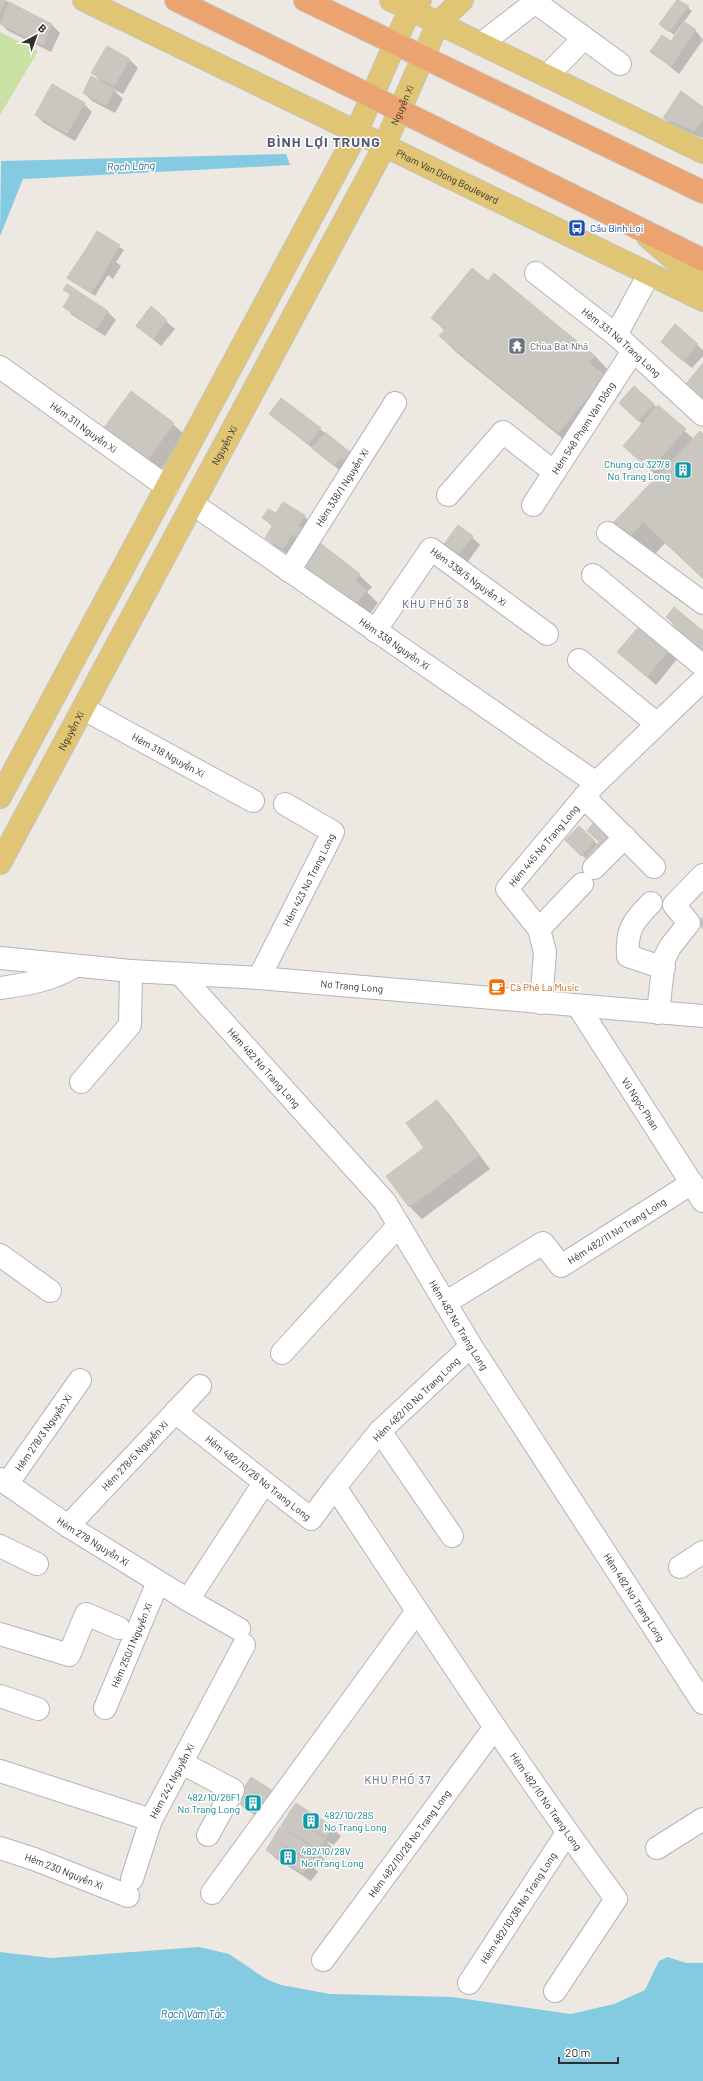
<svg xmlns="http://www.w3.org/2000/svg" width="703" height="2081" font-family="Barlow,sans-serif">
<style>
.pitch{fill:#c9e2a4}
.water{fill:#84cae1}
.shadow{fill:#0003}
.building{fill:#cac6c0;stroke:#c9c4bc}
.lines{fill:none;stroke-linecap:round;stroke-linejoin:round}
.minor-casing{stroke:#b3b4bc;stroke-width:24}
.major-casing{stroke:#c4c4c4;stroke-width:24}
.highway-casing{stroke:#c4c4c4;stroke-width:24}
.minor{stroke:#fff;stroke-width:22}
.major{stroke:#e0c574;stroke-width:22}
.highway{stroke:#eba370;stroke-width:22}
.labels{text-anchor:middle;stroke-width:3;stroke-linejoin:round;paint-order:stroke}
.street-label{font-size:10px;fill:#2e2e2e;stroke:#fff}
.transit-label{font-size:10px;fill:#164399;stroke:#fff;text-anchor:start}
.worship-label{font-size:10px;fill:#5b616d;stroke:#fff;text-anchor:start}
.culture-label{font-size:10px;fill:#0d838f;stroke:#fff;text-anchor:end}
.food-label{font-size:10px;fill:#c56008;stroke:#fff;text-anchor:start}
.water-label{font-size:11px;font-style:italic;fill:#1f6b90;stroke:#fff}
.neighbourhood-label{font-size:11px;letter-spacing:1px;fill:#535b79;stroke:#fff}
.district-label{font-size:14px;font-weight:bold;letter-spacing:1px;fill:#535b79;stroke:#fff}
</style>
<rect width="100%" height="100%" fill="#ede8e2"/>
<path class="pitch" d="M0,32L38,51L0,115Z"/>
<path class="water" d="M286,154L290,165L23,179L0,236L1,161Z
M199,1947L229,1954L266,1979L281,1985L330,1994L452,1997L571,2014L614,2004L645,1990L659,1961L668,1957L686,1963H703V2081H0V1952L51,1958Z"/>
<path class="shadow" d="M0,0H6L11,5L52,25L60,33L51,52L8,31L0,23Z
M679,0L692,11L674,35L661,24Z
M685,23L696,31L703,40L679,74L652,52L671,42Z
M107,47L130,60L138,68L123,94L113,89L123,99L115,113L92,101L84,93L104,84L92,72Z
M84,104L92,112L75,141L44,123L36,115Z
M703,108V138L673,126L664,118Z
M97,232L124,250L116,262L121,266L113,279L108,275L95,296L69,278Z
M488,282L595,356L610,372L606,378L621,393L574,448L456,352L440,336L445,331L432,318Z
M64,289L108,312L116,320L105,336L72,315L64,306L71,296Z
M151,308L175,329L161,346L137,326Z
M697,345L703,350V356L692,368L670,350Z
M131,393L173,424L186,436L156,477L114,445Z
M653,404L694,439L703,435V579L665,543L651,559L615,523L658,477L624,446L643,425L628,411Z
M270,414L320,429L350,454L343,473Z
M304,516L312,524L292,557L274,546L266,538L273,527L263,518Z
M472,537L480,545L464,567L450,556Z
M303,566L359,575L372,587L367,592L378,603L366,619Z
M641,626L678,658L656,685L627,660Z
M579,827L598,845L600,842L617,843L590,863L567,840Z
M437,1102L449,1114L490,1169L422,1219L410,1207L387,1176L425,1148Z
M245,1788L286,1804L272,1826L244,1808L236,1799L252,1794Z
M290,1814L332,1828L341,1836L334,1845L326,1841L333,1848L327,1857L318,1853L325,1860L319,1869L310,1864L318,1872L311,1881L275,1858L267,1850L281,1844L275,1838L288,1832L282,1826L296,1820Z"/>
<path class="building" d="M0,0H6L0,13Z
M677,0L689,6L669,32L659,24Z
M9,2L52,24L43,45L0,24Z
M685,22L696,30L671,66L650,52L662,35L671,41Z
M107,46L130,59L114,86L91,73Z
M91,76L115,89L106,106L83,93Z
M52,84L85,103L67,134L35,115Z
M681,91L703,107V119L694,131L663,118Z
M97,231L120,245L113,257L90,243Z
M90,243L113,257L105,271L81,257Z
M81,257L105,271L98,282L74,267Z
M74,267L98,282L91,293L67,278Z
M472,268L488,281L494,273L595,356L589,363L606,376L558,433L439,336L445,329L431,318Z
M67,284L108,311L96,329L63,307L71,294L63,290Z
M151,306L167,320L153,339L136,326Z
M675,324L698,344L683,361L661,342Z
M703,363V399L686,384Z
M634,386L654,404L638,421L619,403Z
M131,391L174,423L144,465L100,433Z
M281,398L321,428L308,444L269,414Z
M658,405L686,429L650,470L623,446Z
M700,431L703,434V578L643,522L629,538L613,523Z
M325,432L351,453L345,461L341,457L334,466L312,448Z
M283,502L305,515L298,526L306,530L301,540L292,534L283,549L265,538L273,525L262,518L268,509L276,513Z
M458,525L473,536L455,559L441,548Z
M320,543L360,574L355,581L367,590L353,607L302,567Z
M674,607L703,631V649L695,658L665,634L674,624L666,617Z
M641,624L670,649L647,677L617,652Z
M594,822L618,843L609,850L587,831Z
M579,826L595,841L581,856L565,840Z
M599,842L609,850L594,867L585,858Z
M703,917V929L697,923Z
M437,1100L479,1156L409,1207L386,1176L424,1148L406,1123Z
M251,1777L279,1795L272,1805L244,1788Z
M242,1788L271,1807L264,1818L235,1800Z
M296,1803L333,1827L326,1837L288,1814Z
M288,1815L326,1839L318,1849L281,1826Z
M280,1827L318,1851L311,1861L273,1838Z
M273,1839L310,1863L303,1873L266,1850Z"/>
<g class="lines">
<defs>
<g id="minor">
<path d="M535,2L620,64"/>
<path d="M481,44L538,0"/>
<path d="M547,76L584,38"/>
<path id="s1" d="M536,273L616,335L703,415"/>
<path d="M616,335L649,274"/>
<path id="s2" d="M0,367L167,487"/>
<path d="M448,495L503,432L554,472"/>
<path id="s3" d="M193,504L596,783"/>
<path id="s4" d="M533,505L633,351"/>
<path d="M608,533L703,603"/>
<path id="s5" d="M289,571L395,403"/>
<path d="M593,575L703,666"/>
<path id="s6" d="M375,631L431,549L547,634"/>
<path d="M579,660L657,724"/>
<path id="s7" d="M84,709L253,801"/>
<path d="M584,797L654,867"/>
<path d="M594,868L625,837"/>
<path d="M651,903C633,921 626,930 628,956L664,968"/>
<path d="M539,929L582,884"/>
<path id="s8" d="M0,958L131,971L259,978L703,1016"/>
<path id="s9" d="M180,974L385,1202L471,1346L703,1703"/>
<path id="s10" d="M259,978L333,832L285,804"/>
<path d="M0,988C28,984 50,981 75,966"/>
<path id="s11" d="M541,1003L545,952L539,929L507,889L596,783L703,680"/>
<path id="s12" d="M578,1006L703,1201"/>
<path d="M658,1013L664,959L670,947L689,923L674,905L703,875"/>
<path d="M81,1082L130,1025L131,971"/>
<path d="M0,1255L50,1291"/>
<path id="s13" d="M445,1303L543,1243L561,1266L692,1183"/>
<path id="s14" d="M471,1346L380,1431L335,1487C427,1625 517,1765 616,1899L555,1991"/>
<path d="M282,1353L399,1225"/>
<path id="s15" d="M175,1412L311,1519L335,1487"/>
<path d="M380,1431L452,1536"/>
<path id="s16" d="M0,1479L68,1526L188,1600L239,1629"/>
<path id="s17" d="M7,1484L80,1380"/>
<path id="s18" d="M68,1526L200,1386"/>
<path d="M0,1546L37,1564"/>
<path d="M680,1567L703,1552"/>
<path d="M188,1600L264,1483"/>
<path d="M0,1634L69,1655L86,1614L119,1628"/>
<path d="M0,1696L38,1709"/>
<path id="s19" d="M105,1708L158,1582"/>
<path d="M182,1763L233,1790L208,1835"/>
<path id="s20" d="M0,1771L151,1820L244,1645"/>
<path id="s21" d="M0,1848L34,1859L128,1896"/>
<path d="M657,1848L703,1819"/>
<path d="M132,1879L151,1820"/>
<path d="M212,1893L417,1611"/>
<path id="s22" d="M323,1960L495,1727"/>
<path id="s23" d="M469,1983L567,1833"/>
</g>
<g id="major">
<path id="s24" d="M84,0L703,300"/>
<path d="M391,0L703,152"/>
<path d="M648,237L692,275L703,281"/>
<path d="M0,797L353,140L410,9L420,0"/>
<path id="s25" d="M0,863L381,153L438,23L462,0"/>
</g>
<path id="highway" d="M176,0L703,260
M305,0L703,192"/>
</defs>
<use href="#minor" class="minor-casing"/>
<use href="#major" class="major-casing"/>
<use href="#highway" class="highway-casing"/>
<use href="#minor" class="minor"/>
<use href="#major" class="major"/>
<use href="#highway" class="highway"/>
</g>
<defs>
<symbol id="bus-square" viewBox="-11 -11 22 22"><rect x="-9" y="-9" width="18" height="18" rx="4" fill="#1a4fb4" stroke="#fff"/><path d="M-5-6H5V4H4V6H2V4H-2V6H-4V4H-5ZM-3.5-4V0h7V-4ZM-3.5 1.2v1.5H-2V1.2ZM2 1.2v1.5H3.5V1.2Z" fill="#fff"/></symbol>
<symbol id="temple-square" viewBox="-11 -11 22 22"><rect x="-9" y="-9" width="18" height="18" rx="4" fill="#6b7280" stroke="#fff"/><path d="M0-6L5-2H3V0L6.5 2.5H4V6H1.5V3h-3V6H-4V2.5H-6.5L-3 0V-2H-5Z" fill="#fff"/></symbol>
<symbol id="building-square" viewBox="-11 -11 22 22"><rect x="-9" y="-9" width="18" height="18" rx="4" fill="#0f9aa8" stroke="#fff"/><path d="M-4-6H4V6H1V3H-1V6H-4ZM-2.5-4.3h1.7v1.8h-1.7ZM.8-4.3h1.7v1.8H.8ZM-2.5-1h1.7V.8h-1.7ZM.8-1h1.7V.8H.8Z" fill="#fff"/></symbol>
<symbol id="cafe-square" viewBox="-11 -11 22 22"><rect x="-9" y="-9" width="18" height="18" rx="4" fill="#e8710a" stroke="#fff"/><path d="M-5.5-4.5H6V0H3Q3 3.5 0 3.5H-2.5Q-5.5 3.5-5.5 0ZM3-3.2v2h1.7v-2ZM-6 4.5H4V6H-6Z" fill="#fff"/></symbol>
</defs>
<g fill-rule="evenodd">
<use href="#bus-square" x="567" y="218" width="20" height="20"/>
<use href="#temple-square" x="507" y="336" width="20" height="20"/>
<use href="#building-square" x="673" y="460" width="20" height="20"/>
<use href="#cafe-square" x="487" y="977" width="20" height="20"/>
<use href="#building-square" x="243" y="1793" width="20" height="20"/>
<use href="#building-square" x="301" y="1811" width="20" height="20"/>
<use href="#building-square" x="278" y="1847" width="20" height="20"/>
</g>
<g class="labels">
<g class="street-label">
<text dy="4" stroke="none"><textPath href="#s25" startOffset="858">Nguyễn Xí</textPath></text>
<text dy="4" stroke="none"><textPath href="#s24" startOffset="404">Pham Van Dong Boulevard</textPath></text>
<text dy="4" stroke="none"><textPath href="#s1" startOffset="110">Hẻm 331 Nơ Trang Long</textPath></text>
<text dy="4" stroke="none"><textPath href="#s2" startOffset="103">Hẻm 311 Nguyễn Xí</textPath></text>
<text dy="4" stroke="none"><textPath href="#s4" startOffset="92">Hẻm 548 Phạm Văn Đồng</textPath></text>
<text dy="4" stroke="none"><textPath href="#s25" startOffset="474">Nguyễn Xí</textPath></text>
<text dy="4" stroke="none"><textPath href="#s5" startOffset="99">Hẻm 338/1 Nguyễn Xí</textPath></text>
<text dy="4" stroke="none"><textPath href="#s6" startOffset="146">Hẻm 338/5 Nguyễn Xí</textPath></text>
<text dy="4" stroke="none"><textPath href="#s3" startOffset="245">Hẻm 338 Nguyễn Xí</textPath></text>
<text dy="4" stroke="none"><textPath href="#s25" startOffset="150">Nguyễn Xí</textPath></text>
<text dy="4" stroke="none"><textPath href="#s7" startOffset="96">Hẻm 318 Nguyễn Xí</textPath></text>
<text dy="4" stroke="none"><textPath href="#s11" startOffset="183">Hẻm 445 Nơ Trang Long</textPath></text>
<text dy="4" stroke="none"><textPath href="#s10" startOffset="110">Hẻm 423 Nơ Trang Long</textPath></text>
<text dy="4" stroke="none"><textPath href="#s8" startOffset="353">Nơ Trang Long</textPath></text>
<text dy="4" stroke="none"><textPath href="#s9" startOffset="126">Hẻm 482 Nơ Trang Long</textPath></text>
<text dy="4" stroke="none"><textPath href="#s12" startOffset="116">Vũ Ngọc Phan</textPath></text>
<text dy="4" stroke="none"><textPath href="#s13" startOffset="210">Hẻm 482/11 Nơ Trang Long</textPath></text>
<text dy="4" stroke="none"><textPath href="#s9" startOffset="450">Hẻm 482 Nơ Trang Long</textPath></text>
<text transform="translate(416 1399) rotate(-44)" y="4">Hẻm 482/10 Nơ Trang Long</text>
<text dy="4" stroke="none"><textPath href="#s17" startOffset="63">Hẻm 278/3 Nguyễn Xí</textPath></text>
<text dy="4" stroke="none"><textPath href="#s18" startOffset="97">Hẻm 278/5 Nguyễn Xí</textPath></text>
<text dy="4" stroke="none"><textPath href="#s15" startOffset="106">Hẻm 482/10/26 Nơ Trang Long</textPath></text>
<text dy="4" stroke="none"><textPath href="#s16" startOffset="112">Hẻm 278 Nguyễn Xí</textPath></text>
<text dy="4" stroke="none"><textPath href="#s9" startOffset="774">Hẻm 482 Nơ Trang Long</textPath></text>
<text dy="4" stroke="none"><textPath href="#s19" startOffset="68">Hẻm 250/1 Nguyễn Xí</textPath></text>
<text dy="4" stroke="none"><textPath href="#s20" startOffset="203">Hẻm 242 Nguyễn Xí</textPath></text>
<text dy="4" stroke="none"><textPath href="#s14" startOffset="575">Hẻm 482/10 Nơ Trang Long</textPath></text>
<text dy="4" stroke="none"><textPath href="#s22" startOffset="145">Hẻm 482/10/28 Nơ Trang Long</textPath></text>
<text dy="4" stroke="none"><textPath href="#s21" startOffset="68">Hẻm 230 Nguyễn Xí</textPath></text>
<text dy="4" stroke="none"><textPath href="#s23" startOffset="90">Hẻm 482/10/36 Nơ Trang Long</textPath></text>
</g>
<g class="transit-label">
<text x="590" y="232">Cầu Bình Lợi</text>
</g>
<g class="worship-label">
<text x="530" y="350">Chùa Bát Nhã</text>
</g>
<g class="culture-label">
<text x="670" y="468">Chung cư 327/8<tspan x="670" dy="12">Nơ Trang Long</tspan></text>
<text x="240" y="1801">482/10/26F1<tspan x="240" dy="12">Nơ Trang Long</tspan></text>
<text x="324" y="1819" text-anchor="start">482/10/28S<tspan x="324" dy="12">Nơ Trang Long</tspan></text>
<text x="301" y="1855" text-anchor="start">482/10/28V<tspan x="301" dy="12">Nơ Trang Long</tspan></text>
</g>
<g class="food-label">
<text x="510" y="991">Cà Phê La Music</text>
</g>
<g class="water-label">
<text transform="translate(131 166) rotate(-2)" y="4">Rạch Lăng</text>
<text x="193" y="2018">Rạch Vàm Tắc</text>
</g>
<g class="neighbourhood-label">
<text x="436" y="608">KHU PHỐ 38</text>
<text x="398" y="1784">KHU PHỐ 37</text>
</g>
<g class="district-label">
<text x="324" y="147">BÌNH LỢI TRUNG</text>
</g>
</g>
<g transform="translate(36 36) rotate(41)" stroke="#ffffff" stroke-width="3" paint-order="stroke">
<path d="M0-3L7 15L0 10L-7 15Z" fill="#2e2e2e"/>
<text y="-6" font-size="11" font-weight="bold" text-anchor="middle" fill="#2e2e2e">B</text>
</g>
<path d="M559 2057v6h59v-6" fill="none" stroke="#2e2e2e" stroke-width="2"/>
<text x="565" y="2057" font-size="12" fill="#2e2e2e" stroke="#ffffff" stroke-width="3" paint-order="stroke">20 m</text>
</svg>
